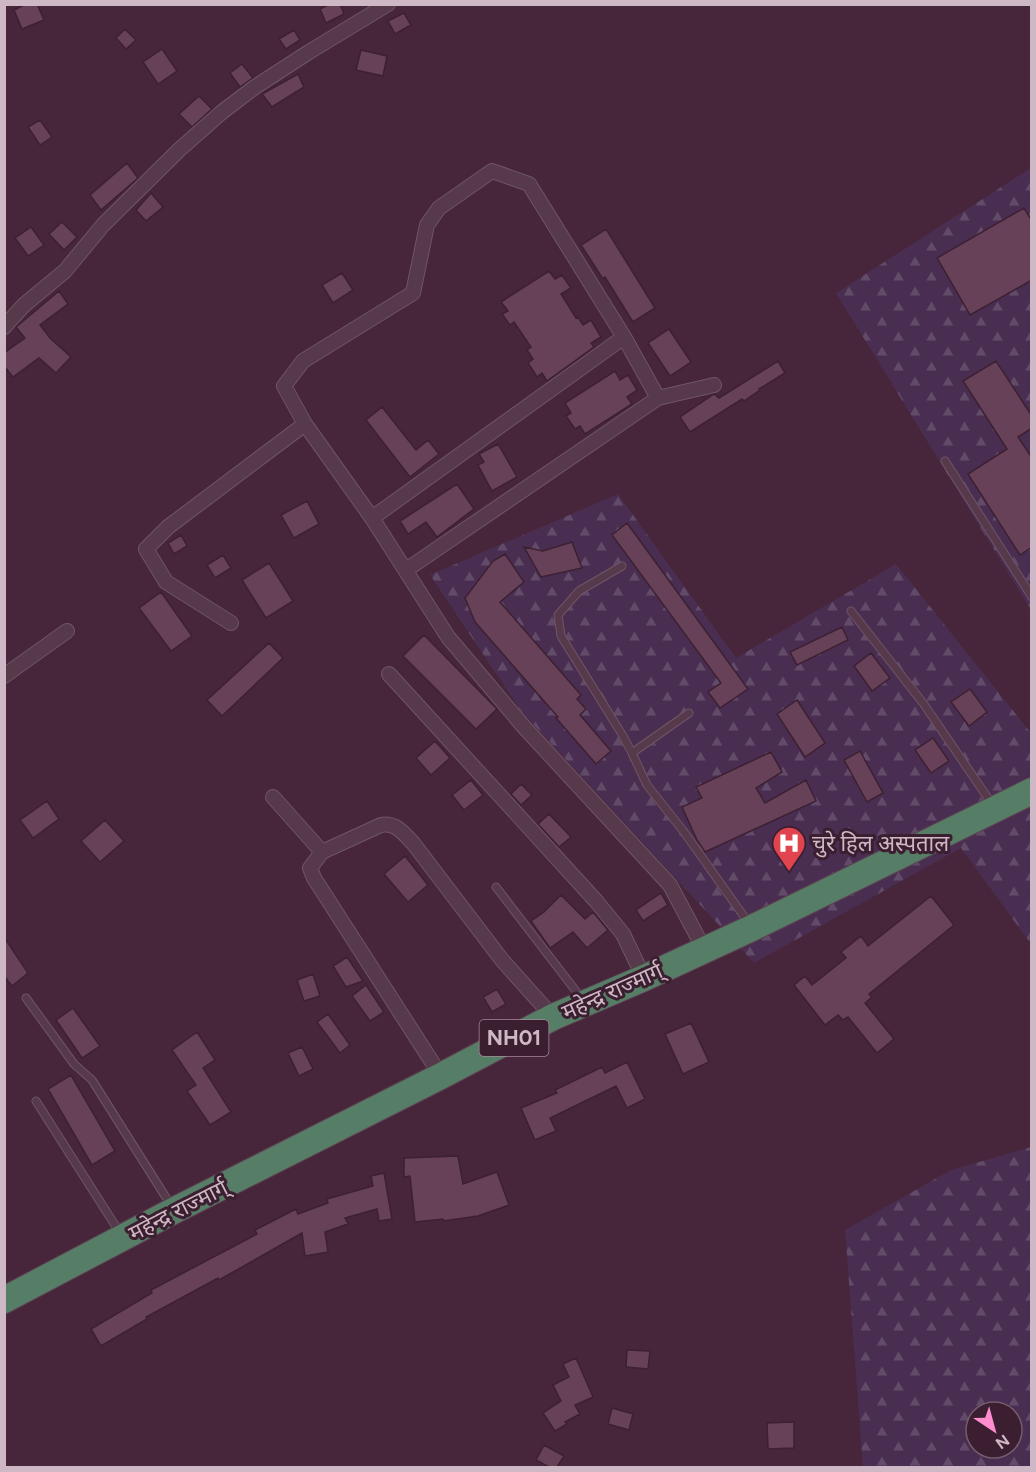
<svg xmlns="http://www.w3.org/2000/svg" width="1036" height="1472" font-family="Figtree,'Noto Sans Devanagari',sans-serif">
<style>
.forest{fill:url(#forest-firs);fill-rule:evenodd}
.building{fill:#674158;stroke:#3d2032;stroke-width:1.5}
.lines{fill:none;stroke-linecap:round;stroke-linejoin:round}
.lane-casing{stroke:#705565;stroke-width:9}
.street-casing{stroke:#705565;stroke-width:16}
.highway-casing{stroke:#5d4152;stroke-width:28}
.lane{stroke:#563a4b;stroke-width:7}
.street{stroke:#563a4b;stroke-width:14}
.highway{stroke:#567d66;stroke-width:26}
.labels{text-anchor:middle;stroke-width:6;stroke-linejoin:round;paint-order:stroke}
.shield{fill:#3b1e30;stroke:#a38a98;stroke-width:1.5}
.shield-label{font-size:21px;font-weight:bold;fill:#cfb8c5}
.poi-label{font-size:22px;fill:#cfb8c5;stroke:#3b1e30;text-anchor:start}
.street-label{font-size:22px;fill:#cfb8c5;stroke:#3b1e30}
</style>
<defs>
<pattern id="forest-firs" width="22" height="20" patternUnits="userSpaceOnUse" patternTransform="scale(1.5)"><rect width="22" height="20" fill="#492e51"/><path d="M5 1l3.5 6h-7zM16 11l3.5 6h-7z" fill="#624a69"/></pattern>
</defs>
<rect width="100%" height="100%" fill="#47253a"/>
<path class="forest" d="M1031,168V610L836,293Z
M618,494L736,658L896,564L1031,733V944L961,848L754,963L521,711L430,575Z
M1031,1147V1467H863L845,1230L951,1170ZM976,1412H1012V1448H976Z"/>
<path class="building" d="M26,4H37L44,20L22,29L14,10Z
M330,4H340L344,14L326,23L320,9Z
M404,13L411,25L395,34L388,21Z
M125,29L136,40L126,49L116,38Z
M294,30L300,40L286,49L279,39Z
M162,49L177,71L158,84L143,62Z
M361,50L387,56L383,76L356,70Z
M242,64L253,78L240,87L230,73Z
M298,74L304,87L272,107L262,94Z
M199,96L212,109L192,127L179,114Z
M40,120L52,137L40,145L28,127Z
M127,163L138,178L101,210L90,195Z
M151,193L163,207L146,221L136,210Z
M1024,208L1032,221V280L970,315L937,258Z
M62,222L77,237L64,250L49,234Z
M31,227L44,245L28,256L15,238Z
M606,229L655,308L633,322L605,277L603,279L581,245Z
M549,271L555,279L562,275L571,288L561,294L576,318L578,317L583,325L591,320L601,337L591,343L594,347L547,381L542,373L537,377L528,363L533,359L527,350L531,347L514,322L510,325L502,314L508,311L501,302Z
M342,273L353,290L333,303L322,285Z
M59,291L68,304L40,325L50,338L71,357L56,373L39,358L13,377L4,366V353L25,338L16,327Z
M669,329L691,362L670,376L648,343Z
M778,361L785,373L759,389L760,390L744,401L742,399L690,432L680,417L714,394L719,398Z
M996,361L1032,416V428L1018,437L1032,458V547L1020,555L968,474L1007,449L963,381Z
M615,371L620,380L628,375L637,390L627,397L632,404L585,434L580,426L575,429L566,416L571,413L565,403Z
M382,407L416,450L428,440L439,454L410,477L366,420Z
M498,444L517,477L492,491L478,465L484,462L479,454Z
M457,484L474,509L437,537L426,522L408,534L400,521Z
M307,501L319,524L294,538L281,515Z
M627,523L748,689L720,708L708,692L721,683L612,535Z
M181,535L187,546L174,554L168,543Z
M572,542L582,568L541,577L524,547L543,551Z
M505,554L524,582L500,602L581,695L577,699L586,709L580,715L611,751L596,764L556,718L558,717L475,622L465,598L493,561Z
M223,555L231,568L215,578L207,565Z
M269,563L293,601L266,618L242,580Z
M161,592L192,636L171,651L139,608Z
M842,627L848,640L797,665L790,652Z
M424,635L497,709L476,729L403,656Z
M269,643L283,658L222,716L207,700Z
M871,653L890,678L872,691L854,666Z
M970,689L987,712L969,726L951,702Z
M797,700L825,743L805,757L777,714Z
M933,738L949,761L931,773L915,750Z
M435,741L450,758L431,775L416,758Z
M860,751L883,793L867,802L844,760Z
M771,752L782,772L756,788L765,803L806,780L816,801L705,852L697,840L682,807L702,798L696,787Z
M471,780L483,795L464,810L452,795Z
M521,784L532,795L521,805L511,794Z
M47,801L59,819L33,838L20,820Z
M549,814L571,837L559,847L538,824Z
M105,820L124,841L100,862L81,841Z
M405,856L428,885L408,902L384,874Z
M661,893L668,905L643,921L636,910Z
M561,895L585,919L593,912L608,930L587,948L573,932L550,948L531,921L544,912Z
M931,896L954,925L869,994L872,997L865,1003L894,1039L877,1053L848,1017L843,1020L838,1015L825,1025L794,985L805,976L812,985L846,958L841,952L861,936L868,946Z
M4,937L28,973L12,986L4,976Z
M347,957L363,981L346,987L333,966Z
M313,974L320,996L304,1001L297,980Z
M366,985L384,1012L370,1021L352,996Z
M497,989L506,1004L492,1012L483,997Z
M73,1008L100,1046L82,1058L56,1020Z
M328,1014L350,1045L340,1053L317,1022Z
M691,1023L709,1062L683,1074L665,1034Z
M197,1032L215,1060L203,1068L231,1112L210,1125L187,1091L196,1085L172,1050Z
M302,1047L313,1069L299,1076L288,1053Z
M627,1062L645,1099L627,1108L616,1086L550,1118L556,1131L535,1140L521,1108L557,1093L555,1090L602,1067L605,1073Z
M71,1075L115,1151L92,1165L48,1089Z
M458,1156L463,1184L497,1172L509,1205L478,1216L443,1221V1219L415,1222L410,1176L404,1177V1158Z
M384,1173L392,1219L379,1221L377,1209L345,1218L348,1224L325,1232L328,1252L305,1256L302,1233L219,1280L218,1278L146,1317L147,1319L101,1346L91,1329L152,1293L151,1290L257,1234L255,1230L296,1209L298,1214L328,1203L327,1199L373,1186L371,1176Z
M627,1350L650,1351L648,1369L626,1367Z
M576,1358L593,1397L575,1405L580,1414L565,1422L567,1424L555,1431L543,1413L561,1401L553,1385L569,1377L563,1364Z
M612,1408L633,1414L629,1430L608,1424Z
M794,1422V1448L768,1449L767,1423Z
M544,1445L564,1456L557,1467H549L536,1460Z"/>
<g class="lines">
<defs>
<path id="lane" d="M945,461L1032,597
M622,566L579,591L558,615L561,636L623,736L632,753
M851,611L923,703L992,804
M689,713L632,753L647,785L684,832L750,925
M496,887L582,999
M26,998L74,1064L92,1080L172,1207
M36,1101L120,1233"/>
<path id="street" d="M4,327L24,305L65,271L103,225L179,150L222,112L255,87L309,52L388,4
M372,518L624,337
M406,570L658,398
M231,623L166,582L146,549L168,527L305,424
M389,674L596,901L623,934L644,978
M4,676L67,631
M273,797L322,852L381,825C396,822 404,834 413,843L502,960L553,1017
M322,852L310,868L314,878L441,1076
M704,949L670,885L524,727L448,637L372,518L305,424L284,386L303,361L413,293L427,225L439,208L492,171L529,184L624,337L658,398L714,385"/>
<path id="highway" d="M4,1300L175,1210L441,1076L553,1017L644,978L752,928L1032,791"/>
</defs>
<use href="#lane" class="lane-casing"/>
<use href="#street" class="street-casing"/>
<use href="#highway" class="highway-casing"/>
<use href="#lane" class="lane"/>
<use href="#street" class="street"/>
<use href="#highway" class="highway"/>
</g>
<defs>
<symbol id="hospital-pin" viewBox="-11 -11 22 30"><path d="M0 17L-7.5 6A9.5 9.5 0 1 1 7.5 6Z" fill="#e0444e" stroke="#3b1e30"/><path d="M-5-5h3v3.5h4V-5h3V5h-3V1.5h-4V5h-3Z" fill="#fff"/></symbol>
</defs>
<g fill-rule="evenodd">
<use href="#hospital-pin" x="770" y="824" width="38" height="52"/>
</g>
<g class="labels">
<rect class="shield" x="479.5" y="1020" width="69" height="36" rx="4.5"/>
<g class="shield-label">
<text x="514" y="1045">NH01</text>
</g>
<g class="poi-label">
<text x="812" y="851">चुरे हिल अस्पताल</text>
</g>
<g class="street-label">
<text transform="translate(612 991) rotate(-24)" y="8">महेन्द्र राज्मार्ग्</text>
<text transform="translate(178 1210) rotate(-27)" y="8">महेन्द्र राज्मार्ग्</text>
</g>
</g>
<rect width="1036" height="1472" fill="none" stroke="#cfb8c5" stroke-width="12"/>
<g transform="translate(994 1430) rotate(144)"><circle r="28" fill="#3b1e30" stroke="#765c6c" stroke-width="1.5"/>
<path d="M0-4.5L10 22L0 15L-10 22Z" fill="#ff8dd0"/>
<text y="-9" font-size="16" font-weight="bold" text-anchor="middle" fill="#cfb8c5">N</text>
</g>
</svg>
